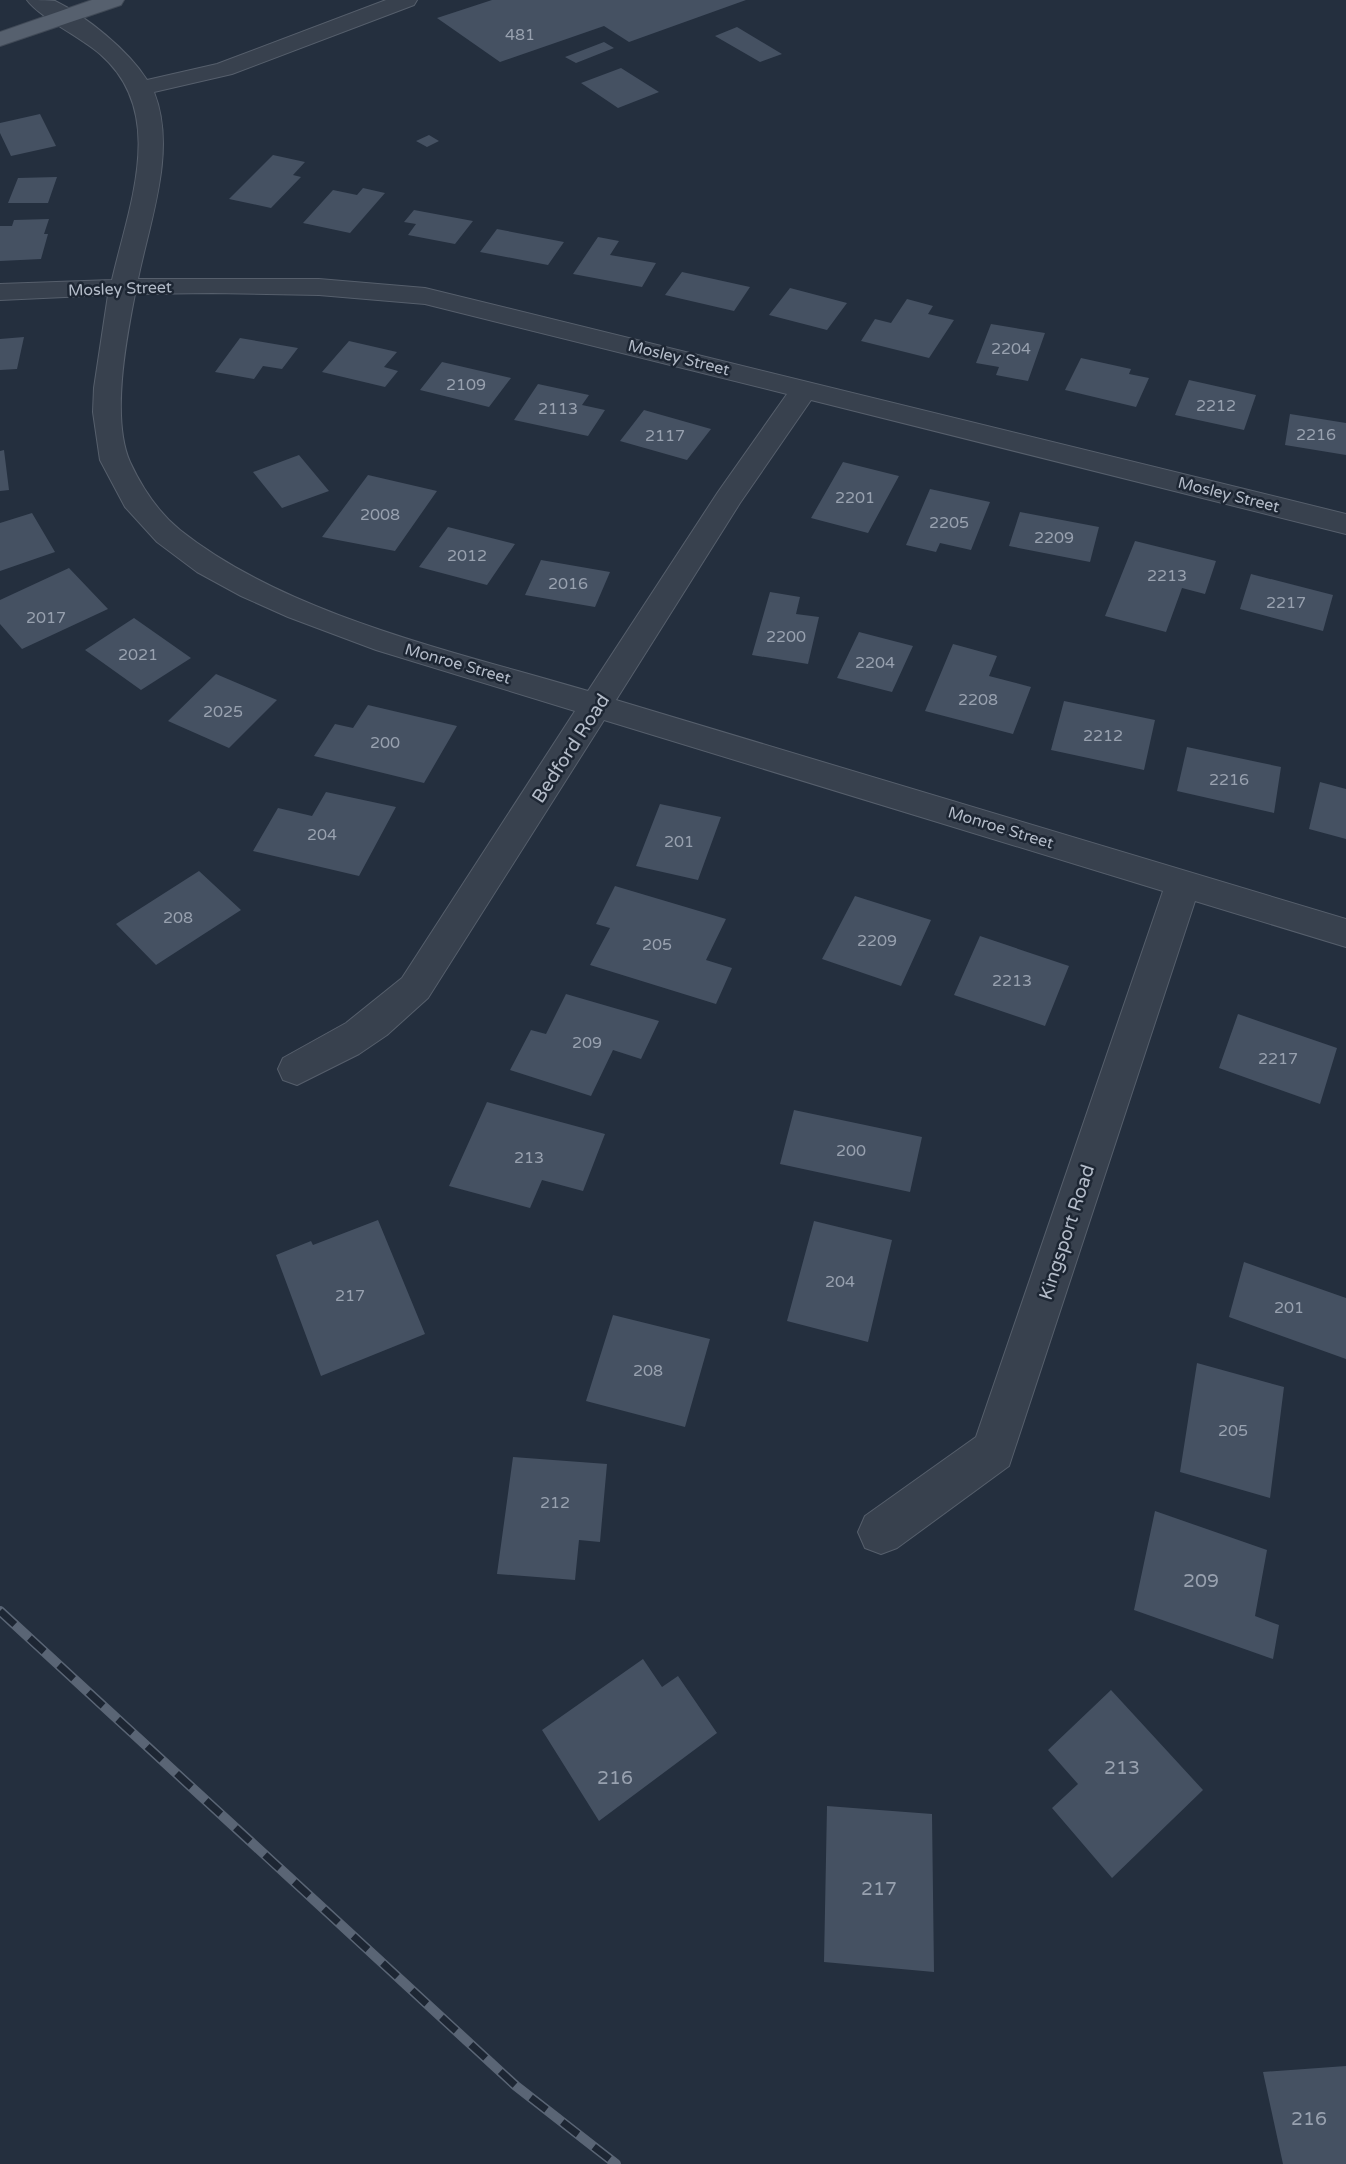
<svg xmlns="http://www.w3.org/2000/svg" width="1346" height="2164" font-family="'Varela Round',sans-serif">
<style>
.building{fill:#455162}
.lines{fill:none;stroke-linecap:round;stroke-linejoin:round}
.minor-casing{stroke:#565f6c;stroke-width:2}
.major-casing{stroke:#414a57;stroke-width:2}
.minor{fill:#38414e;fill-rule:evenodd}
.major{fill:#56606e;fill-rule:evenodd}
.rail-casing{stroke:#5a6575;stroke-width:10}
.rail{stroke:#1d2633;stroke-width:7;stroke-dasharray:20;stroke-linecap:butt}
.labels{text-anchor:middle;stroke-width:5;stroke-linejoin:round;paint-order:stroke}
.number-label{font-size:16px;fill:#98a1af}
.far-street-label{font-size:16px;fill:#b4bcc9;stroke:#1d2633}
.street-label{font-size:19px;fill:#b4bcc9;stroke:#1d2633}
.near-number-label{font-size:19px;fill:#98a1af}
</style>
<rect width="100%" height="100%" fill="#242f3e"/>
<path class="building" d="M492,0H746L629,42L604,26L500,62L437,18Z
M737,27L782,54L760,62L715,36Z
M604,42L614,48L576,63L565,57Z
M621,68L659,92L618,108L581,83Z
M40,114L56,146L11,156L0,133V123Z
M429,135L439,141L427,147L416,141Z
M273,155L305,162L293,175L301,177L271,208L229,199Z
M57,177L48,203H8L18,178Z
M363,188L385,193L350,233L303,223L333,190L357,195Z
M414,210L473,221L455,244L408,235L416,224L404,222Z
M49,219L44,234H48L41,259L0,261V226H12L14,220Z
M497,229L564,242L548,265L480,252Z
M598,237L619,241L610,255L656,263L642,287L573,274Z
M682,272L750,287L734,311L665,295Z
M790,288L847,303L827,330L769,315Z
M907,299L933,306L928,314L954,320L929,358L861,341L875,319L891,323Z
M991,324L1045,333L1028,381L996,375L999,367L976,363Z
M24,337L17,369L0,370V339Z
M240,338L298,348L282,369L263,366L254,379L215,372Z
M349,341L397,352L384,367L398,371L385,387L322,372Z
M1081,358L1131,369L1129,374L1149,378L1136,407L1065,390Z
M442,362L511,378L489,407L420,390Z
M1189,380L1256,395L1244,430L1175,415Z
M538,384L589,395L582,405L605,410L588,436L514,420Z
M644,410L711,429L687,460L620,441Z
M1290,414L1346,423V455L1285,445Z
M4,450L9,490L0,491V451Z
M299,455L329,491L282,508L253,472Z
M843,462L899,476L868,533L811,518Z
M368,475L437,491L395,551L322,537Z
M930,489L990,502L971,550L940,543L936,552L906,545Z
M1020,512L1099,527L1090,562L1009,546Z
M32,513L55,552L0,571V523Z
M448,527L515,544L487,585L419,567Z
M1135,541L1216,561L1205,594L1182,588L1166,632L1105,616Z
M541,560L610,572L595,607L525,595Z
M69,568L108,609L22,649L0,624V600Z
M1251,574L1333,595L1323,631L1240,609Z
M770,592L800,597L796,614L819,617L808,664L752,655Z
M134,618L191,658L141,690L85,650Z
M859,632L913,646L892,692L837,678Z
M953,644L997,656L989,676L1031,687L1013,734L925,711Z
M216,674L277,700L229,748L168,721Z
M1064,701L1155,720L1144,770L1051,750Z
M368,705L457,726L424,783L314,756L335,724L353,728Z
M1187,747L1281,767L1274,813L1177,791Z
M1320,782L1346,789V839L1309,829Z
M326,792L396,807L359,876L253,851L278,808L312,816Z
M660,804L721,817L698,880L636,866Z
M199,871L241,910L156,965L116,924Z
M615,886L726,919L706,960L732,968L716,1004L590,965L610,928L596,924Z
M855,896L931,920L901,986L822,959Z
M980,936L1069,966L1045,1026L954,995Z
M566,994L659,1021L641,1059L613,1050L591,1096L510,1070L531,1030L546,1034Z
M1238,1014L1337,1048L1320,1104L1219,1068Z
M487,1102L605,1134L583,1191L542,1180L530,1208L449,1186Z
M794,1110L922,1137L910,1192L780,1164Z
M378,1220L425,1334L321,1376L276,1255L311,1241L313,1245Z
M814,1221L892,1240L868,1342L787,1321Z
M1244,1262L1346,1298V1359L1229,1317Z
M613,1315L710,1339L685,1427L586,1401Z
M1197,1363L1284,1387L1270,1498L1180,1472Z
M513,1457L607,1464L600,1542L579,1540L575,1580L497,1574Z
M1155,1511L1267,1550L1255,1616L1279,1625L1273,1659L1134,1610Z
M643,1659L662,1687L678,1676L717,1733L599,1821L542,1730Z
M1111,1690L1203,1790L1112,1878L1052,1808L1078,1784L1048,1750Z
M827,1806L932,1814L934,1972L824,1962Z
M1346,2066V2164H1283L1263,2072Z"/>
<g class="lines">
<defs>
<path id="minor" d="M27,0C35,0 47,0 55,1C86,16 128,50 147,80L217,64L386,0H417L414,5L232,74L154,92C177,150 150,220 138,279H319L425,288L1346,514V534L811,400L740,503L616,700L1346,919V947L1195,901L1009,1466L897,1548L881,1554L865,1548L858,1532L865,1516L976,1437L1163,891L604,720L428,998L387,1035L359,1054L297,1085L283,1080L278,1069L283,1058L346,1023L402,978L575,711L376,650L288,617L241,596L197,572L157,542L125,507L100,460L93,412L94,388L108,295L0,300V284L112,280C129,205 168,113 100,54C82,38 39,17 27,0ZM212,293L319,295L425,304L787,394L718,492L588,691C457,652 288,616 180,530C159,513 142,488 130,462C111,419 126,340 135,294Z"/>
<path id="major" d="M92,0H124L121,5L0,46V32Z"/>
</defs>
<use href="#minor" class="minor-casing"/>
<use href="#major" class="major-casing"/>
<use href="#minor" class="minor"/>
<use href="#major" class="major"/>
<defs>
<path id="rail" d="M0,1611L516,2086L616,2164"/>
</defs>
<use href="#rail" class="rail-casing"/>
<use href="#rail" class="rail"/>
</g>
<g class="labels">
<g class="number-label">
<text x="520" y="40">481</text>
<text x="1011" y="354">2204</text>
<text x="466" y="390">2109</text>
<text x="1216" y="411">2212</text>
<text x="558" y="414">2113</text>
<text x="1316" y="440">2216</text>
<text x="665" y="441">2117</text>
<text x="855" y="503">2201</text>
<text x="380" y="520">2008</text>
<text x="949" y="528">2205</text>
<text x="1054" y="543">2209</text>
<text x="467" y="561">2012</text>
<text x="1167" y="581">2213</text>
<text x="568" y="589">2016</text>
<text x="1286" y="608">2217</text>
<text x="46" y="623">2017</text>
<text x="786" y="642">2200</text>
<text x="138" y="660">2021</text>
<text x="875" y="668">2204</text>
<text x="978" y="705">2208</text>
<text x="223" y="717">2025</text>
<text x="1103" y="741">2212</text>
<text x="385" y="748">200</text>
<text x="1229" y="785">2216</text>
<text x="322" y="840">204</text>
<text x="679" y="847">201</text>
<text x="178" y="923">208</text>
<text x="877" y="946">2209</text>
<text x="657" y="950">205</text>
<text x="1012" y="986">2213</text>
<text x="587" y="1048">209</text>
<text x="1278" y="1064">2217</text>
<text x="851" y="1156">200</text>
<text x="529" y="1163">213</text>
<text x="840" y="1287">204</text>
<text x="350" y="1301">217</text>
<text x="1289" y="1313">201</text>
<text x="648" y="1376">208</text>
<text x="1233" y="1436">205</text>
<text x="555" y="1508">212</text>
</g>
<g class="far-street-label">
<text transform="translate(120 288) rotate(-2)" y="6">Mosley Street</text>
<text transform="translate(679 357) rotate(14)" y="6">Mosley Street</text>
<text transform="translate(1229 494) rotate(14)" y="6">Mosley Street</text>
<text transform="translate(458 663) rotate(16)" y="6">Monroe Street</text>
<text transform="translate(1001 827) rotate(17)" y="6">Monroe Street</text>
</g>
<g class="street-label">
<text transform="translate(570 748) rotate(-57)" y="7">Bedford Road</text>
<text transform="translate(1066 1232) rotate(-72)" y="7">Kingsport Road</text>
</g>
<g class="near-number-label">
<text x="1201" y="1587">209</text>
<text x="1122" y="1774">213</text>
<text x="615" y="1784">216</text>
<text x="879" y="1895">217</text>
<text x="1309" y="2125">216</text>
</g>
</g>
</svg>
